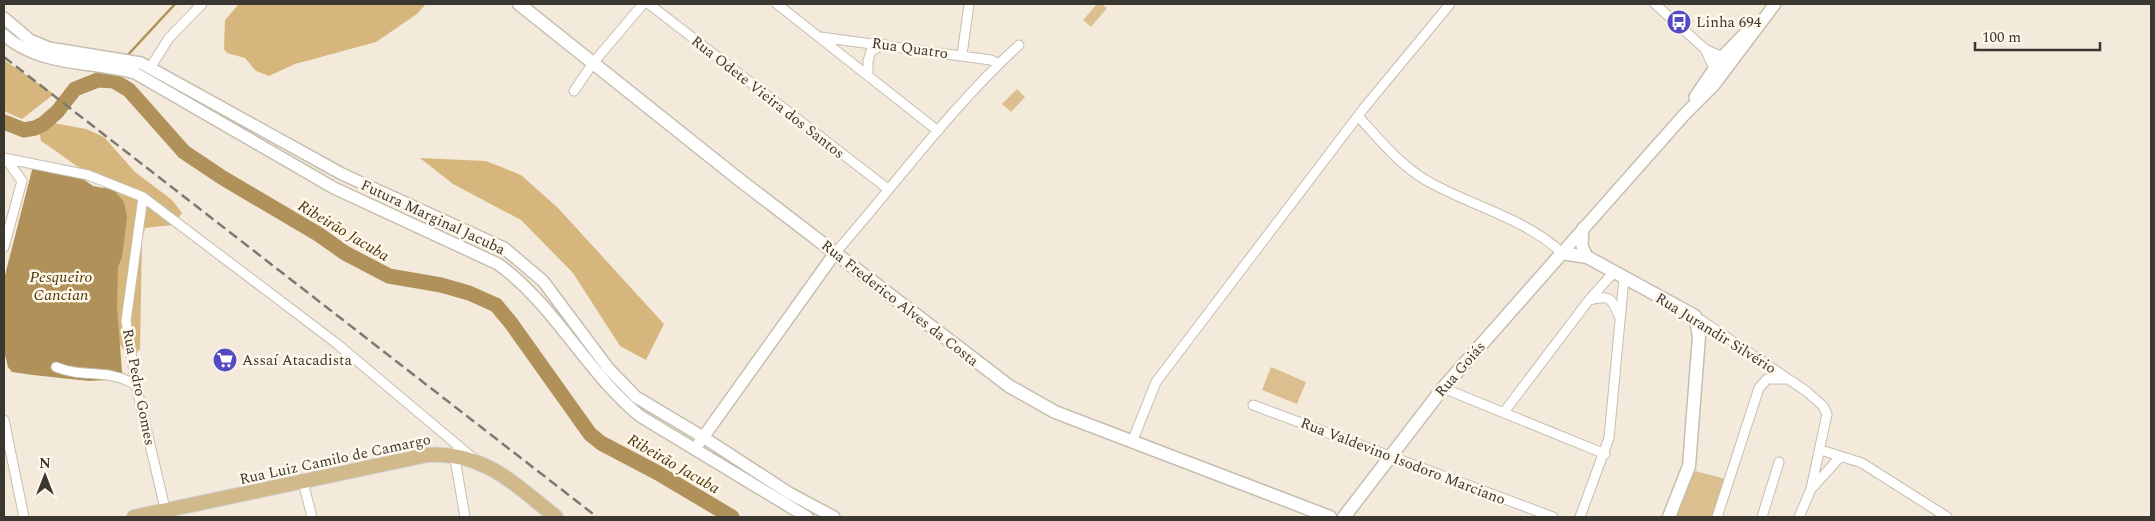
<svg xmlns="http://www.w3.org/2000/svg" width="2155" height="521" font-family="Spectral,serif">
<style>
.green{fill:#dbbf8e}
.forest{fill:#d6b67d}
.water{fill:#b09159}
.lines{fill:none;stroke-linecap:round;stroke-linejoin:round}
.stream{stroke:#b09159;stroke-width:2.5}
.river{stroke:#b09159;stroke-width:15}
.minor-casing{stroke:#c6beaf;stroke-width:11}
.tertiary-casing{stroke:#c6beaf;stroke-width:14}
.secondary-casing{stroke:#c6beaf;stroke-width:15}
.primary-casing{stroke:#d0cfce;stroke-width:16}
.minor{stroke:#fff;stroke-width:9}
.tertiary{stroke:#fff;stroke-width:11}
.secondary{stroke:#fff;stroke-width:12}
.primary{stroke:#d1b98c;stroke-width:14}
.rail{stroke:#7e7970;stroke-width:2.5;stroke-dasharray:10 5;stroke-linecap:butt}
.labels{text-anchor:middle;stroke-width:5;stroke-linejoin:round;paint-order:stroke}
.poi-label{font-size:15px;fill:#3a3731;stroke:#fff8eb;text-anchor:start}
.street-label{font-size:15px;fill:#3a3731;stroke:#fff8eb}
.water-label{font-size:16px;font-style:italic;fill:#4e3809;stroke:#fff8eb}
</style>
<rect width="100%" height="100%" fill="#f3eadb"/>
<path class="green" d="M1097,4H1101L1107,8L1091,27L1083,20Z
M1017,89L1025,97L1011,112L1002,104Z
M1271,367L1306,382L1297,404L1262,390Z
M1691,470L1726,479L1714,517H1672Z"/>
<path class="forest" d="M239,4H426L417,14L376,42L295,64L269,76L256,71L245,58L227,53L224,49L225,20Z
M4,60L54,94L22,119L4,111Z
M37,120L86,129L104,137L135,172L172,200L182,213L172,225L145,228L142,240L140,349L130,359L113,334L105,192L101,179C78,170 62,154 41,141Z
M420,158L486,161L521,175L558,208L664,324L646,360L620,346L573,273L521,220L453,184Z"/>
<path class="water" d="M45,163L66,167L93,186L114,190L124,202L127,217L122,257L118,267L117,307L122,371L125,384L108,380L89,381L33,375L12,372L8,367L4,351V279L32,170L38,165Z"/>
<g class="lines">
<path class="stream" d="M125,58L175,4
M98,80L108,72"/>
<path class="river" d="M4,122L24,130L35,128L43,124L57,112L75,89L98,80L114,81L129,90L184,152L223,178L318,234L345,253L389,276L441,285L469,293L496,305L511,323L590,434L601,443L658,473L732,517"/>
<defs>
<path id="minor" d="M649,4L888,189
M777,4L938,131
M1655,4L1705,49L1722,57L1725,61
M820,37L991,60L999,64
M1705,49L1712,64L1719,71
M962,55L969,4
M150,68L169,38L202,4
M868,74V61L871,51L884,44
M574,91L593,63L643,4
M1358,116C1378,138 1399,164 1424,179C1467,205 1526,218 1562,253
M4,158L88,175L143,197L336,343L474,459
M143,197L126,321L136,385L167,517
M4,247L22,181L6,159
M835,253C896,184 950,108 1019,45
M1589,300C1610,295 1611,297 1619,316
M1695,316L1806,391L1823,406L1827,414L1811,489L1799,517
M56,367C85,379 105,367 136,385
M1443,388L1605,454
M1253,405L1553,517
M1504,412L1589,300L1614,272
M4,420L24,517
M1132,442L1156,382L1364,108L1450,4
M1821,450L1862,463L1947,517
M454,453L465,517
M303,482L312,517
M1813,487L1840,457
M1580,517L1609,438L1624,278
M1717,517L1759,388L1767,379H1786
M1762,517L1779,462"/>
<path id="tertiary" d="M4,18L30,40L49,48L141,63L342,174L504,248L543,281L608,368L636,397L703,437L789,493L834,517
M4,35C40,67 91,61 135,73L334,188L498,264C555,305 586,372 640,416L807,517
M1695,97L1722,57L1752,26
M1583,228L1582,246L1587,257
M1562,253L1684,115L1714,85L1775,4
M699,443L835,253"/>
<path id="secondary" d="M519,4L741,181L1009,386L1055,412L1330,517
M1344,517L1443,388L1562,253L1587,257L1695,316L1699,336L1689,466L1669,517"/>
<path id="primary" d="M134,517L427,455C484,451 514,484 556,517"/>
</defs>
<use href="#minor" class="minor-casing"/>
<use href="#tertiary" class="tertiary-casing"/>
<use href="#secondary" class="secondary-casing"/>
<use href="#primary" class="primary-casing"/>
<use href="#minor" class="minor"/>
<use href="#tertiary" class="tertiary"/>
<use href="#secondary" class="secondary"/>
<use href="#primary" class="primary"/>
<path class="rail" d="M4,57L597,517"/>
</g>
<defs>
<symbol id="bus-disc" viewBox="-11 -11 22 22"><circle r="9.5" fill="#544bc3" stroke="#fff8eb"/><path d="M-5-6H5V4H4V6H2V4H-2V6H-4V4H-5ZM-3.5-4V0h7V-4ZM-3.5 1.2v1.5H-2V1.2ZM2 1.2v1.5H3.5V1.2Z" fill="#fff"/></symbol>
<symbol id="supermarket-disc" viewBox="-11 -11 22 22"><circle r="9.5" fill="#544bc3" stroke="#fff8eb"/><path d="M-6-5.5h2.5l.6 2H6L4.5 2H-2.5L-4.4-4H-6ZM-1.5 3.2a1.3 1.3 0 1 0 .1 0ZM3 3.2a1.3 1.3 0 1 0 .1 0Z" fill="#fff"/></symbol>
</defs>
<g fill-rule="evenodd">
<use href="#bus-disc" x="1665" y="8" width="28" height="28"/>
<use href="#supermarket-disc" x="211" y="346" width="28" height="28"/>
</g>
<g class="labels">
<g class="poi-label">
<text x="1696" y="27">Linha 694</text>
<text x="242" y="365">Assaí Atacadista</text>
</g>
<g class="street-label">
<text transform="translate(910 48) rotate(8)" y="5">Rua Quatro</text>
<text transform="translate(768 97) rotate(38)" y="5">Rua Odete Vieira dos Santos</text>
<text transform="translate(433 217) rotate(25)" y="5">Futura Marginal Jacuba</text>
<text transform="translate(900 303) rotate(38)" y="5">Rua Frederico Alves da Costa</text>
<text transform="translate(1716 333) rotate(32)" y="5">Rua Jurandir Silvério</text>
<text transform="translate(1460 369) rotate(-49)" y="5">Rua Goiás</text>
<text transform="translate(139 387) rotate(79)" y="5">Rua Pedro Gomes</text>
<text transform="translate(335 459) rotate(-12)" y="5">Rua Luiz Camilo de Camargo</text>
<text transform="translate(1403 461) rotate(21)" y="5">Rua Valdevino Isodoro Marciano</text>
</g>
<g class="water-label">
<text transform="translate(344 230) rotate(31)" y="6">Ribeirão Jacuba</text>
<text x="61" y="282">Pesqueiro<tspan x="61" dy="18">Cancian</tspan></text>
<text transform="translate(674 463) rotate(30)" y="6">Ribeirão Jacuba</text>
</g>
</g>
<rect width="2155" height="521" fill="none" stroke="#3a3731" stroke-width="10"/>
<g transform="translate(45 476)" stroke="#fff8eb" stroke-width="4" paint-order="stroke">
<path d="M0-4L9 19L0 12L-9 19Z" fill="#3a3731"/>
<text y="-8" font-size="14" font-weight="bold" text-anchor="middle" fill="#3a3731">N</text>
</g>
<path d="M1975 42v8h125v-8" fill="none" stroke="#3a3731" stroke-width="2.5"/>
<text x="1982" y="42" font-size="15" fill="#3a3731" stroke="#fff8eb" stroke-width="4" paint-order="stroke">100 m</text>
</svg>
